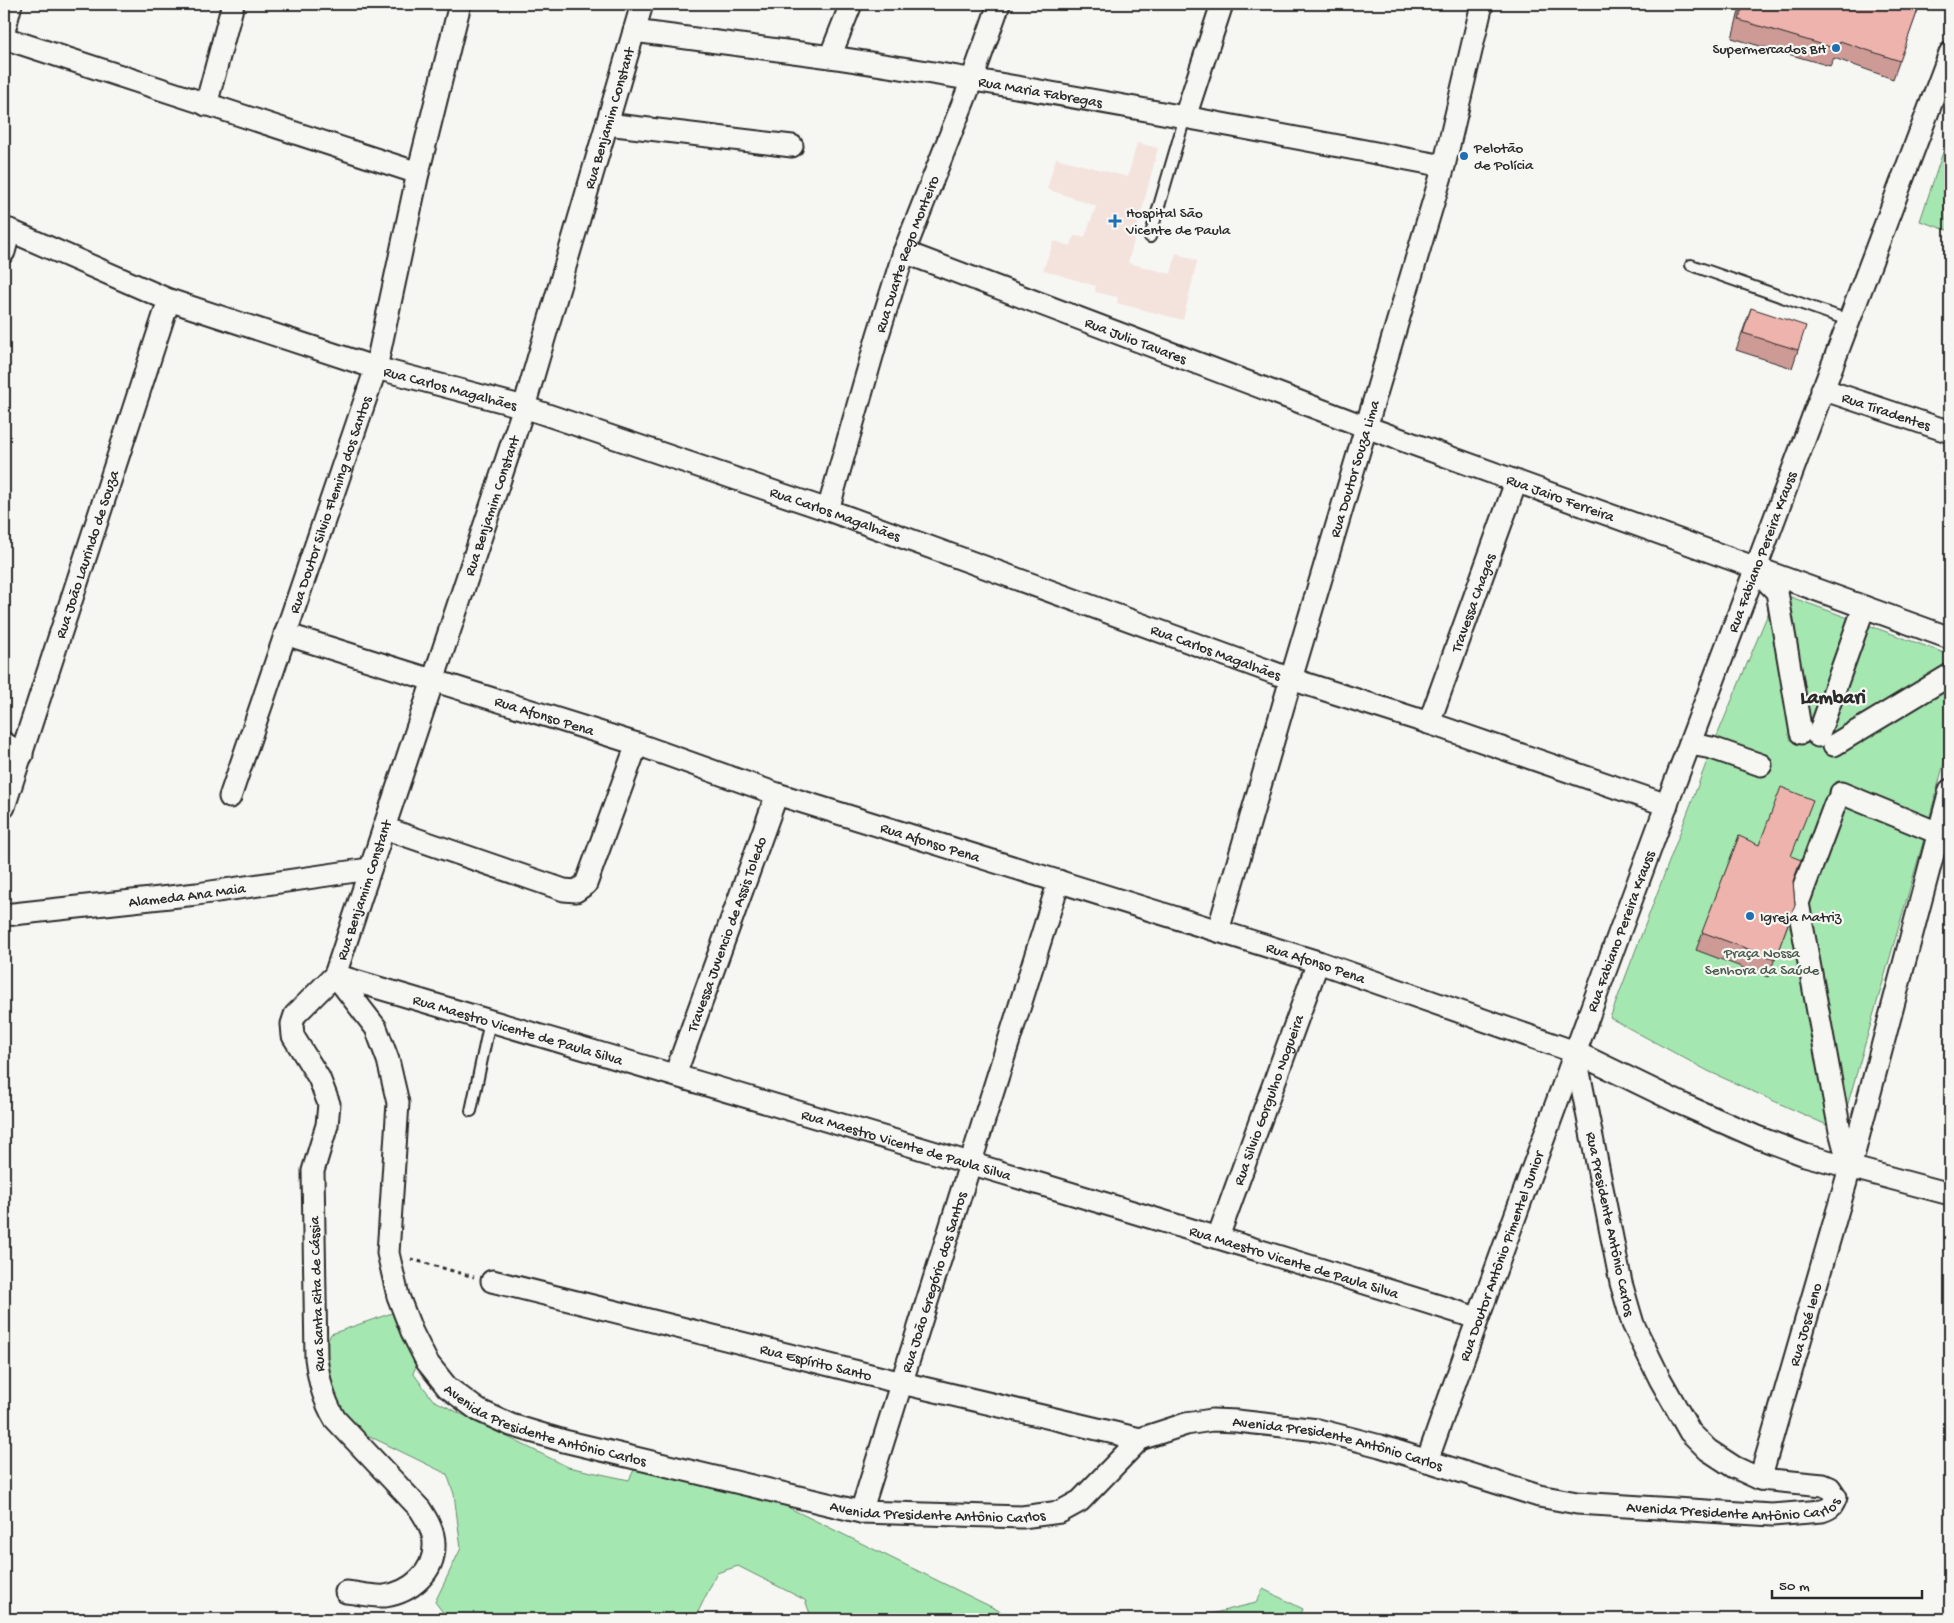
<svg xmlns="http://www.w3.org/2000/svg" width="1954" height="1623" font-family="'Gochi Hand',sans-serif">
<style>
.built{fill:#f4e2dd}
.green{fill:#a5e7b1;stroke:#68896e}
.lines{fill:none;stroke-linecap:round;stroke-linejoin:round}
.lane-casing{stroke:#2b2b2b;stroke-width:14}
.street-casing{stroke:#2b2b2b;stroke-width:25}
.path{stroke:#2b2b2b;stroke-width:3;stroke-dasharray:4 4;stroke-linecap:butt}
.lane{stroke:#f6f6f2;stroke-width:10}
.street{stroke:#f6f6f2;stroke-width:21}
.wall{fill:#cd9a95;stroke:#2b2b2b}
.building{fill:#eeb3ad;stroke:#2b2b2b}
.poi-dot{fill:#1f6fb2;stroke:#f6f6f2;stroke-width:2}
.labels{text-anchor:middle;stroke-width:4.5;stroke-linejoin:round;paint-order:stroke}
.poi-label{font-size:15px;fill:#2b2b2b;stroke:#f6f6f2;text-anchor:start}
.street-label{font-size:15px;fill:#2b2b2b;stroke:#f6f6f2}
.park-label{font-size:15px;fill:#4a5a4c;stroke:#f6f6f2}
.district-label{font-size:20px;font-weight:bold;fill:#2b2b2b;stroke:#f6f6f2}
</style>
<rect width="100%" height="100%" fill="#f6f6f2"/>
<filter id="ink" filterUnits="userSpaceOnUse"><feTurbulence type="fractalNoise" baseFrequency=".02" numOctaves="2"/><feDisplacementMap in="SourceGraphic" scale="10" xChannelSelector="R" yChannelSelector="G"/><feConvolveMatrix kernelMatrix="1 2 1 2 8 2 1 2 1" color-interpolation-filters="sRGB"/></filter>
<g filter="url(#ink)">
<path class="built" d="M1137,143L1158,148L1128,263L1171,274L1176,253L1197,261L1183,320L1117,303L1118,297L1095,292L1096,286L1043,270L1054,241L1071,246L1074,236L1085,237L1096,206L1047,189L1056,158L1128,177Z"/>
<path class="green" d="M1950,131V231L1920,221Z
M1777,592L1950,655V740L1922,846L1840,1131L1708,1071L1610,1018L1712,748Z
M392,1313L405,1320L419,1360L413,1373L433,1400L568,1467L629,1480L636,1466L771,1499L1016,1619H812L805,1600L738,1566L717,1573L697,1614L690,1619H448L435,1602L461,1548L454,1494L447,1474L326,1415L312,1374L331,1334Z
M1263,1589L1303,1609L1299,1619H1189L1256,1603Z"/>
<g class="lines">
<defs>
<path id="lane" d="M1150,237L1185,117
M1691,265L1848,320
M471,1111L490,1021"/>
<g id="street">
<path d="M4,31L11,4"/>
<path id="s1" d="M634,31C700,40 765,48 831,57C1036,88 1240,127 1444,166"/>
<path d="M4,38L418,173"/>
<path d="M830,57L851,4"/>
<path d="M206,105L233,4"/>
<path d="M1185,117L1222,4"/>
<path d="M607,124L792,146"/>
<path id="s2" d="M4,228L169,300L376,368L524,407L828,510L1291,679L1429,723L1667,805"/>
<path d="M4,252L10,230"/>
<path id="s3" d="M904,252L1366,427L1950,638"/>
<path id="s4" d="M1822,389L1950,432"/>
<path id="s5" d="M828,510L878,335L904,252L972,80L999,4"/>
<path d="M1757,571L1777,592L1801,733"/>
<path id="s6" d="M285,634L637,744L777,794L1318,962L1575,1052L1684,1105L1757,1137L1805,1155L1950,1194"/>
<path id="s7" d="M1429,723L1516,482"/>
<path d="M1818,736L1864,607"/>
<path d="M4,743L22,755"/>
<path d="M1690,744L1712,748L1761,765"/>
<path d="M1834,745L1950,675"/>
<path d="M1841,793L1938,833"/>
<path id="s8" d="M230,797L376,368L418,173L460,4"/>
<path d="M1835,804L1798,903L1840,1131L1849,1165"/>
<path id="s9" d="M4,807L169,300"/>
<path d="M384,828L564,890L576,891L586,884L637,744"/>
<path id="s10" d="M4,915L197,894L369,869"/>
<path id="s11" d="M1218,931L1291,679L1444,166L1482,4"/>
<path id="s12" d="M335,975L376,1028L388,1060L398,1103L388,1253L398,1296L412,1332L427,1362L447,1387L478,1410L511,1425L564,1441L861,1512L1022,1517L1060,1512L1080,1501L1140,1439L1186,1424L1212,1420L1237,1421L1318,1430L1380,1446L1539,1496L1577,1503L1772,1515L1822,1511C1831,1508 1833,1506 1836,1497L1830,1488L1823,1485L1760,1479L1734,1467L1708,1450L1690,1432L1660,1379L1633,1324L1621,1283L1575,1052"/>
<path id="s13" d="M335,975C716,1088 1098,1199 1477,1318"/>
<path id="s14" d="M675,1075L777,794"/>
<path id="s15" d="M1218,1237L1318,962"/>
<path id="s16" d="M492,1281L902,1383L1140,1439"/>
<path id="s17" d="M1427,1461C1504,1243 1585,1026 1665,809C1759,557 1854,305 1950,53"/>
<path id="s18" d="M1760,1479L1850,1168L1950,790"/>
<path id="s19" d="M861,1512L1059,881"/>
<path id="s20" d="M346,1592C358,1593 373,1597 385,1596C411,1592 435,1572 434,1544C434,1531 427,1520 420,1509L335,1419C323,1399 319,1380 316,1358L313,1171L327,1125L329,1104L319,1078L293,1036L292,1024L295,1015L335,975L524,407L642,4"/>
</g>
</defs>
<use href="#lane" class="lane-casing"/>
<use href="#street" class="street-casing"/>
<path class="path" d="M411,1259L474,1277"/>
<use href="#lane" class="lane"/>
<use href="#street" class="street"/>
</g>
<path class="wall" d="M1741,4H1920L1893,79L1834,58L1830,66L1732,38Z
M1751,308L1798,350L1792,368L1736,350Z
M1739,836L1793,882L1795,905L1768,977L1696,950Z"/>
<path class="building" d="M1743,4H1920L1900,61L1840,41L1837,49L1739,20Z
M1751,308L1806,326L1798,350L1743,333Z
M1781,787L1813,800L1791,856L1801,860L1793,881L1795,905L1775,959L1702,932L1739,836L1759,845Z"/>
</g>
<g class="poi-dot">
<circle cx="1836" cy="48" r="5"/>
<circle cx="1464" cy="156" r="5"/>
<path d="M1112.5 213.5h5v5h5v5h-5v5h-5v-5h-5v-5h5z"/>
<circle cx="1750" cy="916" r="5"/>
</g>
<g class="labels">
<g class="poi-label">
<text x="1826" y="53" text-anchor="end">Supermercados BH</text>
<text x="1474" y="152">Pelotão<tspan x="1474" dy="17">de Polícia</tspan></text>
<text x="1126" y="217">Hospital São<tspan x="1126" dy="17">Vicente de Paula</tspan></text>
<text x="1760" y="921">Igreja Matriz</text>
</g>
<g class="street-label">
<text dy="5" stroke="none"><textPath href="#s1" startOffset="411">Rua Maria Fabregas</textPath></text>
<text dy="5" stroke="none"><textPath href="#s20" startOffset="1655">Rua Benjamim Constant</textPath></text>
<text dy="5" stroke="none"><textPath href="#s5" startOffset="268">Rua Duarte Rego Monteiro</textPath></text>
<text dy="5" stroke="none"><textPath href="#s3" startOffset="248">Rua Julio Tavares</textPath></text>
<text dy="5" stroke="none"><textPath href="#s2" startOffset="475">Rua Carlos Magalhães</textPath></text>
<text dy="5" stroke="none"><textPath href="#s4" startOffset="68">Rua Tiradentes</textPath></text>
<text dy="5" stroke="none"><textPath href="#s11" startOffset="482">Rua Doutor Souza Lima</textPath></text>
<text dy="5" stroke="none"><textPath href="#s3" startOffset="701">Rua Jairo Ferreira</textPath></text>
<text dy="5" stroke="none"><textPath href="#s8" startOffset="309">Rua Doutor Silvio Fleming dos Santos</textPath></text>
<text dy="5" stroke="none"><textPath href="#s20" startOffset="1250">Rua Benjamim Constant</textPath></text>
<text dy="5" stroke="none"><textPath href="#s2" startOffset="880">Rua Carlos Magalhães</textPath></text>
<text dy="5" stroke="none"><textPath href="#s17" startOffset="969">Rua Fabiano Pereira Krauss</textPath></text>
<text dy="5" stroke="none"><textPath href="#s9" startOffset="266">Rua João Laurindo de Souza</textPath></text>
<text dy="5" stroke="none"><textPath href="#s7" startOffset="128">Travessa Chagas</textPath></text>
<text dy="5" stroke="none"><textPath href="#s2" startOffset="1285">Rua Carlos Magalhães</textPath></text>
<text dy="5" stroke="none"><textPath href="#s6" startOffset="272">Rua Afonso Pena</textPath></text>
<text dy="5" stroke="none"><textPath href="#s6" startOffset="678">Rua Afonso Pena</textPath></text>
<text dy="5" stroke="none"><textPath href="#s20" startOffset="845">Rua Benjamim Constant</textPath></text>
<text dy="5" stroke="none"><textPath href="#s10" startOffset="184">Alameda Ana Maia</textPath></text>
<text dy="5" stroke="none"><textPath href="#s17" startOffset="564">Rua Fabiano Pereira Krauss</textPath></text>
<text dy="5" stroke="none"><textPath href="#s14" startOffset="150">Travessa Juvencio de Assis Toledo</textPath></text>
<text dy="5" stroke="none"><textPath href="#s6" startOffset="1082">Rua Afonso Pena</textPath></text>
<text dy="5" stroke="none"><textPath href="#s13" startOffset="191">Rua Maestro Vicente de Paula Silva</textPath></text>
<text dy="5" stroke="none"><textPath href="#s15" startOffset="146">Rua Silvio Gorgulho Nogueira</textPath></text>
<text dy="5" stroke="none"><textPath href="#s13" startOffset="596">Rua Maestro Vicente de Paula Silva</textPath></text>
<text transform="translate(1611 1224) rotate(78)" y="5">Rua Presidente Antônio Carlos</text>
<text dy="5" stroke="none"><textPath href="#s17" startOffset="218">Rua Doutor Antônio Pimentel Junior</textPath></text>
<text dy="5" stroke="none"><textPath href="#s13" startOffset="1001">Rua Maestro Vicente de Paula Silva</textPath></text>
<text dy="5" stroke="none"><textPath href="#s19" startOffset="241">Rua João Gregório dos Santos</textPath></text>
<text transform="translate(316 1294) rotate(-92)" y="5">Rua Santa Rita de Cássia</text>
<text dy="5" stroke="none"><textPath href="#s18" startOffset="161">Rua José Ieno</textPath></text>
<text dy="5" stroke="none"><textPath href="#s16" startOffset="334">Rua Espírito Santo</textPath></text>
<text dy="5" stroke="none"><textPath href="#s12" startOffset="551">Avenida Presidente Antônio Carlos</textPath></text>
<text dy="5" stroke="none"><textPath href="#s12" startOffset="1391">Avenida Presidente Antônio Carlos</textPath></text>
<text dy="5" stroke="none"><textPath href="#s12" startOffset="1796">Avenida Presidente Antônio Carlos</textPath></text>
<text dy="5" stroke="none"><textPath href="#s12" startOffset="956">Avenida Presidente Antônio Carlos</textPath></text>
</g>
<g class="park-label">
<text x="1762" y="957">Praça Nossa<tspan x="1762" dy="17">Senhora da Saúde</tspan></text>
</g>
<g class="district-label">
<text x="1833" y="703">Lambari</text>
</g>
</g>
<rect width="1954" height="1623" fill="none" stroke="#f6f6f2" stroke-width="20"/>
<rect x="10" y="10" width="1934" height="1603" fill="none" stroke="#2b2b2b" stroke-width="2" filter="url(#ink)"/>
<path d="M1772 1590v8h150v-8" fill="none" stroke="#2b2b2b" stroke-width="2.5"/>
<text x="1779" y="1590" font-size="15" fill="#2b2b2b" stroke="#f6f6f2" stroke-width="4" paint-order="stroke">50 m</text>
</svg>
